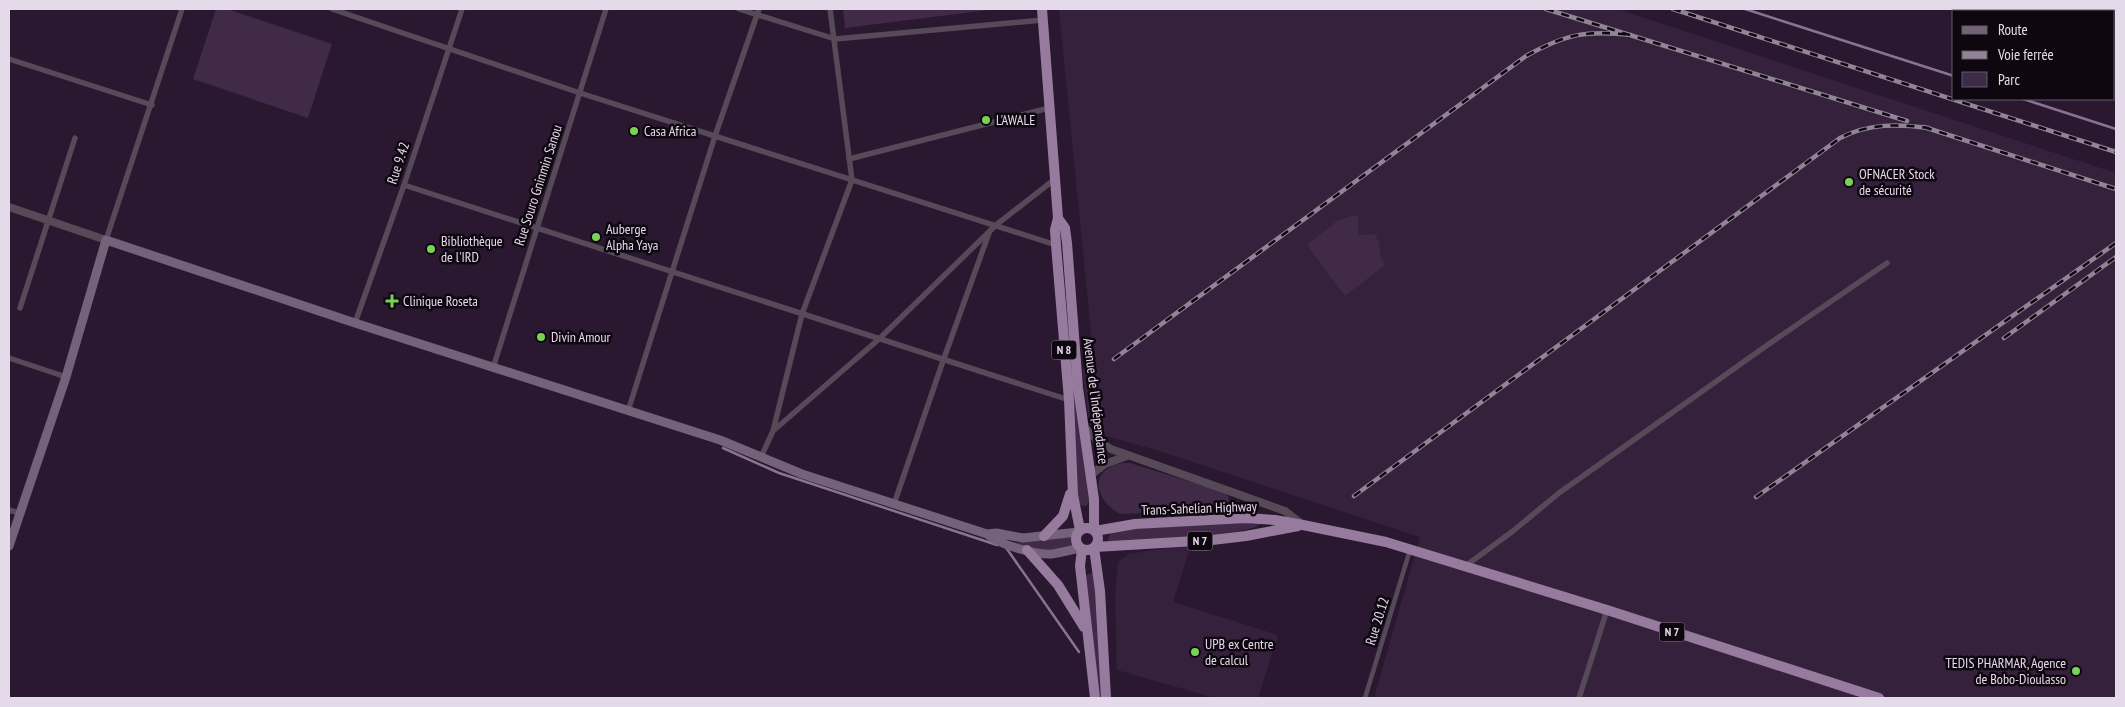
<svg xmlns="http://www.w3.org/2000/svg" width="2125" height="707" font-family="'PT Sans Narrow',sans-serif">
<style>
.built{fill:#36213d}
.green{fill:#412a48}
.lines{fill:none;stroke-linecap:round;stroke-linejoin:round}
.stream{stroke:#897391;stroke-width:2.5}
.pedestrian{stroke:#564a59;stroke-width:4.5}
.minor{stroke:#564a59;stroke-width:5.5}
.tertiary{stroke:#564a59;stroke-width:8}
.secondary{stroke:#74617a;stroke-width:9}
.trunk{stroke:#967b9e;stroke-width:10}
.rail-casing{stroke:#928497;stroke-width:4.5}
.rail{stroke:#0e0710;stroke-width:2.5;stroke-dasharray:8;stroke-linecap:butt}
.poi-dot{fill:#79d158;stroke:#0e0710;stroke-width:2}
.labels{text-anchor:middle;stroke-width:5;stroke-linejoin:round;paint-order:stroke}
.shield{fill:#0e0710;stroke:#a49ba8;stroke-width:1}
.shield-label{font-size:12px;font-weight:bold;fill:#e5dae9}
.poi-label{font-size:14px;fill:#e5dae9;stroke:#0e0710;text-anchor:start}
.street-label{font-size:14px;fill:#e5dae9;stroke:#0e0710}
</style>
<rect width="100%" height="100%" fill="#29182f"/>
<path class="built" d="M1059,9H1617L2116,173V698H1374L1420,537L1156,450L1099,434L1089,421L1082,370L1094,363Z
M1191,544L1173,602L1278,635L1258,698H1215L1117,670L1115,595L1118,562L1129,554Z"/>
<path class="green" d="M216,9H227L332,44L308,118L193,79Z
M843,9H997L845,28Z
M1351,216H1358V235L1377,234L1376,240L1379,241L1380,255L1385,265L1345,296L1307,245L1337,221Z
M1062,261L1075,396L1090,501L1086,506L1078,505Z
M1122,463H1130L1223,492L1228,496L1229,501L1220,508L1213,510L1121,514C1095,502 1087,470 1122,463Z
M1259,522L1260,524C1253,535 1135,542 1115,544L1109,542L1108,539L1112,530Z
M1071,535L1072,546C1052,552 1033,549 1013,543Z
M1091,573L1095,574L1097,577L1101,698H1098L1085,576Z"/>
<g class="lines">
<path class="stream" d="M1745,9L1954,76
M2023,99L2116,129
M723,448L779,473L997,545
M1007,549L1079,652"/>
<path class="pedestrian" d="M1365,698L1410,550"/>
<path class="minor" d="M332,9L580,93L1056,245
M739,9L835,39L1043,20
M9,59L152,105
M849,159L1049,108
M404,185L1069,400
M106,240L182,9
M20,308L75,138
M355,323L404,185L462,9
M9,358L66,377
M493,368L606,9
M628,411L715,136L759,9
M773,431L879,339L996,225L1055,179
M761,457L773,431L802,314L852,180L830,9
M894,504L943,361L989,233
M9,510L19,513
M1464,567L1513,531L1559,493L1766,346L1887,263
M1579,698L1607,610"/>
<path class="tertiary" d="M9,207L106,240
M1084,427L1097,440L1111,449L1285,511L1303,525
M1092,474L1105,464L1127,456"/>
<path class="secondary" d="M987,534C999,545 1036,555 1052,554C1061,553 1071,550 1080,548
M9,546L66,377L106,240L355,323L720,440L802,474L987,534L996,533L1023,538L1078,532"/>
<path class="trunk" d="M1042,9L1058,218L1055,230L1056,245L1069,400L1073,495L1080,530
M1058,218L1065,228L1067,243L1078,388L1094,499V530
M1076 539a11 11 0 1 1 22 0a11 11 0 1 1-22 0Z
M1095,531L1135,524L1246,518L1275,520L1303,525L1386,542L1607,610L1879,698
M1044,536L1063,516L1070,494
M1095,547L1212,540L1246,536L1298,526
M1094,548L1100,591L1106,698
M1082,549L1080,566L1095,698
M1027,550L1058,585L1084,627"/>
<defs>
<path id="rail" d="M1546,9L1907,121
M1673,9L2116,152
M1924,127L2116,189
M2004,338L2116,257
M1114,359L1526,56C1566,34 1586,30 1631,35
M1354,496L1840,138C1869,123 1898,124 1929,128
M1756,497L2116,243"/>
</defs>
<use href="#rail" class="rail-casing"/>
<use href="#rail" class="rail"/>
</g>
<g class="poi-dot">
<circle cx="986" cy="120" r="5"/>
<circle cx="634" cy="131" r="5"/>
<circle cx="1849" cy="182" r="5"/>
<circle cx="596" cy="237" r="5"/>
<circle cx="431" cy="249" r="5"/>
<path d="M389.5 293.5h5v5h5v5h-5v5h-5v-5h-5v-5h5z"/>
<circle cx="541" cy="337" r="5"/>
<circle cx="1195" cy="652" r="5"/>
<circle cx="2076" cy="671" r="5"/>
</g>
<g class="labels">
<g class="shield">
<rect x="1051.5" y="340.5" width="25" height="19" rx="4"/>
<rect x="1187.5" y="531.5" width="25" height="19" rx="4"/>
<rect x="1659.5" y="622.5" width="25" height="19" rx="4"/>
</g>
<g class="shield-label">
<text x="1064" y="354">N 8</text>
<text x="1200" y="545">N 7</text>
<text x="1672" y="636">N 7</text>
</g>
<g class="poi-label">
<text x="996" y="125">L'AWALE</text>
<text x="644" y="136">Casa Africa</text>
<text x="1859" y="179">OFNACER Stock<tspan x="1859" dy="16">de sécurité</tspan></text>
<text x="606" y="234">Auberge<tspan x="606" dy="16">Alpha Yaya</tspan></text>
<text x="441" y="246">Bibliothèque<tspan x="441" dy="16">de l'IRD</tspan></text>
<text x="403" y="306">Clinique Roseta</text>
<text x="551" y="342">Divin Amour</text>
<text x="1205" y="649">UPB ex Centre<tspan x="1205" dy="16">de calcul</tspan></text>
<text x="2066" y="668" text-anchor="end">TEDIS PHARMAR, Agence<tspan x="2066" dy="16">de Bobo-Dioulasso</tspan></text>
</g>
<g class="street-label">
<text transform="translate(398 163) rotate(-72)" y="5">Rue 9.42</text>
<text transform="translate(538 185) rotate(-72)" y="5">Rue Souro Gninmin Sanou</text>
<text transform="translate(1096 401) rotate(83)" y="5">Avenue de l'Indépendance</text>
<text transform="translate(1199 508) rotate(-2)" y="5">Trans-Sahelian Highway</text>
<text transform="translate(1377 621) rotate(-73)" y="5">Rue 20.12</text>
</g>
</g>
<rect width="2125" height="707" fill="none" stroke="#e5dae9" stroke-width="20"/>
<rect x="1952" y="10" width="162" height="90" fill="#0e0710" stroke="#645b67"/>
<rect x="1962" y="26" width="25" height="8" fill="#74617a" stroke="#645b67"/>
<text x="1998" y="35" font-size="15" fill="#e5dae9">Route</text>
<rect x="1962" y="51" width="25" height="8" fill="#928497" stroke="#645b67"/>
<text x="1998" y="60" font-size="15" fill="#e5dae9">Voie ferrée</text>
<rect x="1962" y="72" width="25" height="15" fill="#412a48" stroke="#645b67"/>
<text x="1998" y="85" font-size="15" fill="#e5dae9">Parc</text>
</svg>
